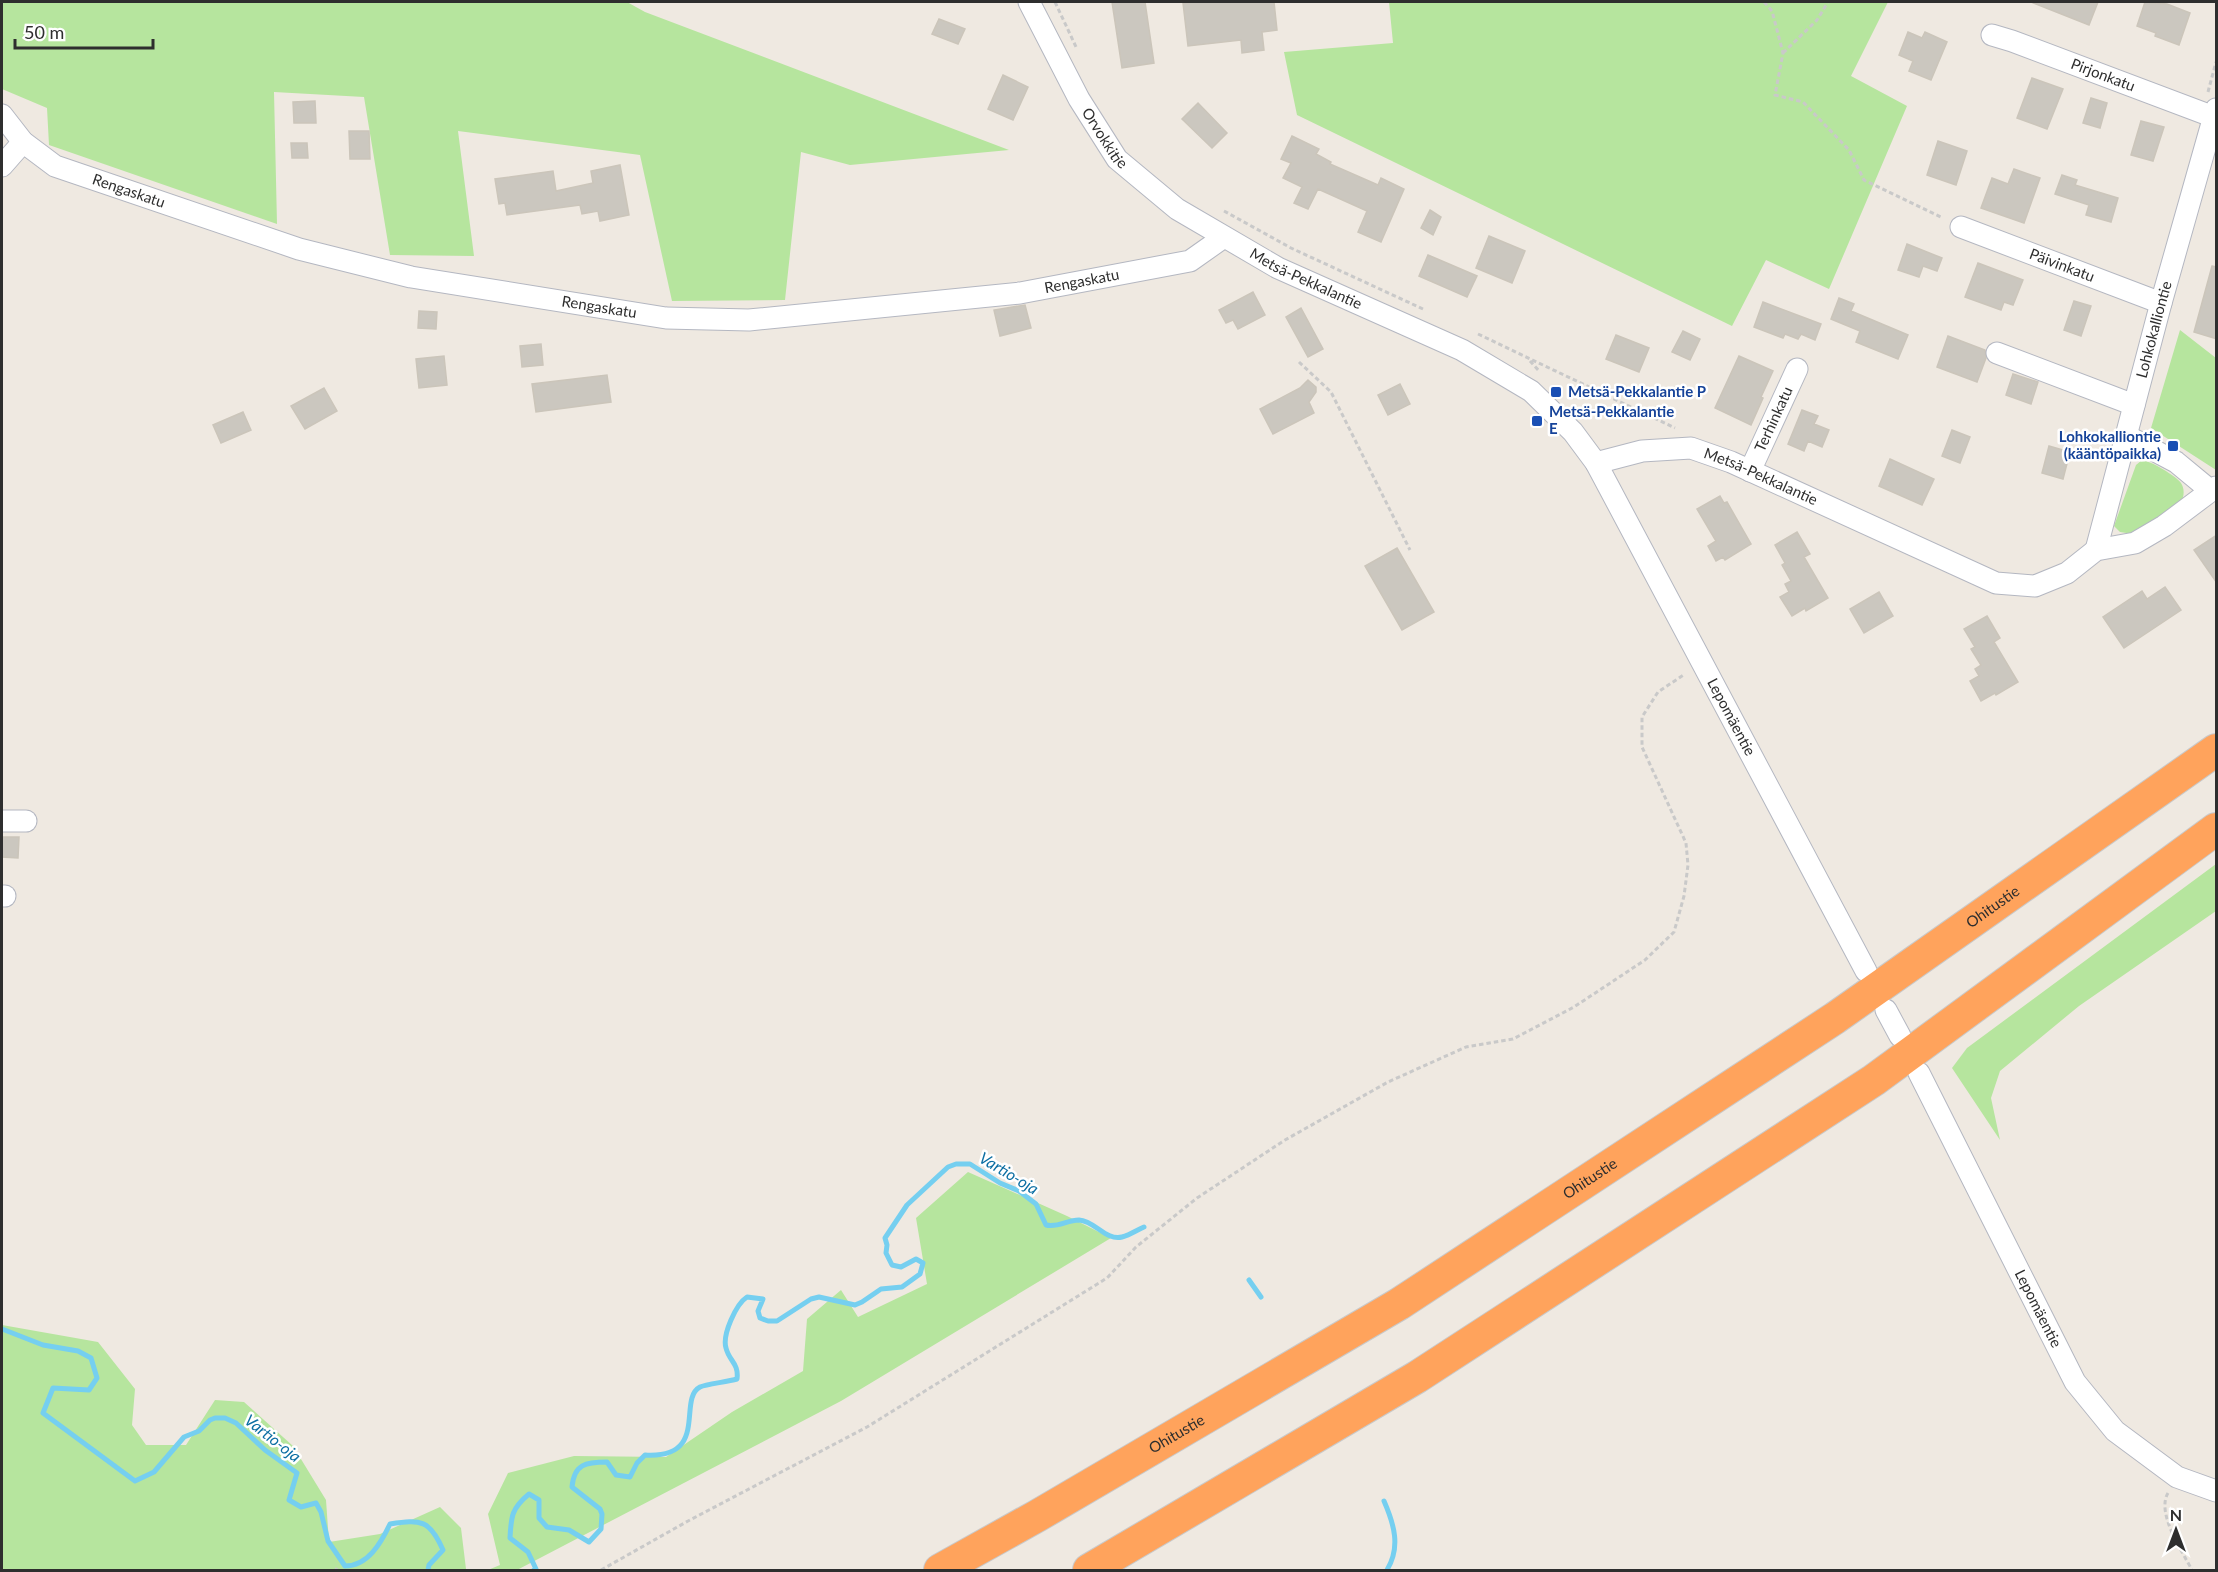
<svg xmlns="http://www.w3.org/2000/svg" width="2218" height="1572" font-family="Lato,sans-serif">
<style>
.green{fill:#b6e59e}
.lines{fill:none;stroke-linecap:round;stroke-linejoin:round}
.stream{stroke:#75cff0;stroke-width:5}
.building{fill:#cbc7bf;stroke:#cbc5ba;stroke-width:1.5}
.minor-casing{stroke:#b4b7c1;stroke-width:23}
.highway-casing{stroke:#c9c9c9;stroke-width:34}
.path{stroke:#c9c9c9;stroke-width:3;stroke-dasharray:4.5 3;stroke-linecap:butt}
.minor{stroke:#fff;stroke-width:21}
.highway{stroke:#ffa35c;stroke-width:32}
.transit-dot{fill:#1a4fb4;stroke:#fff;stroke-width:2}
.labels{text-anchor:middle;stroke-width:5;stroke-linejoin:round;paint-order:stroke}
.street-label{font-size:15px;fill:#2e2e2e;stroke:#fff}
.transit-label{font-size:15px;font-weight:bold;fill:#164399;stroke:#fff;text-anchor:start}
.water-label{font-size:16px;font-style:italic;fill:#0d6fa3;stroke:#fff}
</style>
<rect width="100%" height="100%" fill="#efe9e1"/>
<path class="green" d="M2,2H627L645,12L1009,150L850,165L801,152L785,300L672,301L640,155L458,131L474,256L390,255L364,97L274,92L277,224L49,145L47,108L2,89Z
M1389,2H1888L1851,76L1907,106L1829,289L1766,260L1732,326L1297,115L1284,52L1393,43Z
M2180,330L2216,358V470L2151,428Z
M2142,460C2151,461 2176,476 2181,483C2185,489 2184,497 2181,502L2133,534L2120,532L2114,526L2136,465Z
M2216,864V911L2079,1006L2000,1071L1991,1098L2000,1140L1952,1068L1967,1048Z
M968,1172L1067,1216L1111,1238L841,1401L517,1570H488L500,1565L488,1514L508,1473L574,1456L666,1457L732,1412L803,1371L807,1319L841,1290L858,1317L927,1284L916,1218Z
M2,1325L98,1342L135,1389L132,1425L146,1445H186L215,1400L244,1402L293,1446L326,1500L329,1542L380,1534L440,1507L461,1528L466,1569L472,1570H2Z"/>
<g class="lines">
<path class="stream" d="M1249,1280L1261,1297
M2,1329L43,1345L78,1351L91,1358L97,1378L89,1390L53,1388L43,1413L135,1481L154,1472L184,1437L199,1431L210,1420L215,1418H225L236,1423L265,1450L297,1473L289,1500L301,1507L316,1503L321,1512L328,1541L345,1566C368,1566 381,1543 390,1524C421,1519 430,1520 443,1550L429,1565L428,1570
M1384,1501C1394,1524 1401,1547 1387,1570
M534,1570L536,1569L528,1552L510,1538C511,1516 512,1508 529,1494L539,1500V1518L547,1527L569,1530L589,1542L601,1529L602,1514L600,1509L572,1487C574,1464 586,1462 607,1462L616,1475L630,1477L637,1463L645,1455C710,1459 677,1399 700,1387C706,1384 727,1382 737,1379C739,1363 729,1361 726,1348C722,1335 736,1304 747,1297L763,1299L758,1311L760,1318L768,1321H777L811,1299L819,1297L855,1305L862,1302L881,1289L902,1287L920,1274L923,1263L916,1259L901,1267L892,1265L886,1253L887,1245L885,1238L907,1205L948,1167L956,1164H970L1000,1183L1019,1191L1036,1204L1046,1225C1058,1228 1067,1220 1079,1220C1095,1221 1106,1241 1122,1237C1130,1235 1137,1230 1144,1227"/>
</g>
<path class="building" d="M1112,2H1145L1154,63L1122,68Z
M1193,2H1274L1277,30L1262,32L1264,50L1242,53L1241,40L1188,46L1183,3Z
M2031,2H2098L2089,25Z
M2145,2L2167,4L2190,13L2179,45L2155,36L2156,33L2137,26Z
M939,19L965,29L958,44L932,34Z
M1908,32L1922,38L1925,32L1947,42L1931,80L1909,71L1913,61L1899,55Z
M1003,75L1028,87L1013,120L988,109Z
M2032,78L2063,89L2047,129L2017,118Z
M2091,98L2107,103L2100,128L2083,123Z
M315,101L316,123H294L293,102Z
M1198,103L1227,133L1212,148L1182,119Z
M2141,121L2164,127L2153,161L2131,155Z
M349,131H369L370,159H350Z
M1292,136L1319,149L1316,154L1331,162L1330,164L1378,185L1381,178L1404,189L1381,242L1358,232L1367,211L1318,189L1308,209L1294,203L1302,187L1283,178L1291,163L1281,159Z
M1938,141L1967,151L1956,185L1927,175Z
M291,143H307L308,158H292Z
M620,165L629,215L600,221L598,211L582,214L580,205L507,215L505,203L499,204L495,179L553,171L556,191L593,183L591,171Z
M2014,169L2040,178L2024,223L1981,208L1992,178L2008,184Z
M2062,175L2077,180L2075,185L2118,198L2111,222L2086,215L2089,205L2055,194Z
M1430,210L1441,217L1433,235L1421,228Z
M1489,236L1525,251L1512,283L1476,268Z
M1907,244L1942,258L1937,271L1923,266L1919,277L1898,270Z
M1428,255L1477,276L1467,297L1419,276Z
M1978,263L2023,280L2013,305L2004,302L2001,310L1965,297Z
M2212,266L2217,267V339L2194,332Z
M1253,292L1265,315L1238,329L1233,320L1226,323L1219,310Z
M1839,298L1854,304L1851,311L1908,335L1898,359L1856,342L1860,331L1831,319Z
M2074,301L2091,306L2081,336L2064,330Z
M1763,302L1821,324L1815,340L1801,334L1798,339L1785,334L1783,338L1754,327Z
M1025,305L1031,328L1000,336L994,310Z
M1301,308L1323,349L1308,357L1286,317Z
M419,311L437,312L436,329L418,328Z
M1683,331L1700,339L1690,360L1672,352Z
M1616,335L1649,348L1639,372L1606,359Z
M1948,336L1985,350L1986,358L1977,382L1937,367Z
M541,344L543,365L522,367L520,346Z
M444,356L447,385L419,388L416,359Z
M1739,356L1773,371L1761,397L1763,398L1751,425L1715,408Z
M2013,374L2038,382L2031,404L2006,395Z
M607,375L611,402L536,412L532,384Z
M1308,380L1316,387V392L1309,402L1314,413L1273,434L1260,409L1300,388Z
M1400,384L1410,404L1388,415L1378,395Z
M324,388L337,411L305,429L291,406Z
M1802,410L1818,416L1814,424L1829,430L1822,447L1808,441L1804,451L1788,444Z
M243,412L251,430L221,443L213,425Z
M1952,430L1970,437L1960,463L1942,456Z
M2049,446L2070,452L2063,479L2042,473Z
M1890,459L1934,479L1922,505L1879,486Z
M1720,496L1724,503L1727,502L1751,544L1725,560L1723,557L1716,561L1708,546L1716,541L1697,509Z
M1797,532L1810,554L1804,557L1828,598L1806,611L1805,608L1792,616L1780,597L1789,592L1785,584L1791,581L1782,565L1785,563L1775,545Z
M2217,535V583L2194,550Z
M1397,548L1434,612L1402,630L1365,566Z
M2165,587L2181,610L2124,648L2103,617L2142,591L2147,599Z
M1879,592L1893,616L1864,633L1850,609Z
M1987,616L2000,638L1994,642L2018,682L1996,695L1995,693L1981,701L1970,681L1979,676L1975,669L1981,665L1971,649L1975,647L1964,629Z
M2,837H19L18,858L2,857Z"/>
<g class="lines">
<defs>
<g id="minor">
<path id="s1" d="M1029,2L1079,99L1117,159L1177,209L1278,268L1462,350L1531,391L1573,432L1596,463L1866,971"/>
<path id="s2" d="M1992,35L2012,41L2214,117"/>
<path id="s3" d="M2,115L23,142L55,166L299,249L411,277L666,318L749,320L1020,293L1190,261L1224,237"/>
<path d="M2,166L23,142"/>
<path id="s4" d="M1961,227L2161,303"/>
<path d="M1997,353L2134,405"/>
<path d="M2127,436L2176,462L2211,491"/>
<path id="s5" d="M1596,463L1642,451L1691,448L1731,462L1996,583L2035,586L2067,573L2096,550L2135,543L2164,526L2216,487"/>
<path id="s6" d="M1750,471L1797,369"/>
<path id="s7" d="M2096,550L2161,303L2216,109"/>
<path d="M2,821H26"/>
<path d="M2,896H5"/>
<path d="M1886,1010L1900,1036"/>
<path id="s8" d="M1919,1073L2075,1382L2115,1431L2177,1477L2216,1491"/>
</g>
<g id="highway">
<path id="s9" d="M940,1570L1037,1516L1399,1304L1835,1018L2216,750"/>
<path d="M1089,1570L1417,1377L1874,1080L2216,829"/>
</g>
</defs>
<use href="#minor" class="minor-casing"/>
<use href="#highway" class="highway-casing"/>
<path class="path" d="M1055,2L1077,49
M1764,2L1772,11L1783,53L1775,95L1803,102L1849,150L1864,180L1943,218
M1783,53L1817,20L1828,2
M2208,92L2216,62
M1224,211L1291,248L1423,309
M1478,334L1675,428
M1530,361L1540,372
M1299,362L1331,392L1410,550
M2168,1493C2156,1513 2182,1551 2192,1570
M336,1570L337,1568
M601,1570L688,1521L867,1427L1107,1278L1136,1247L1197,1198L1285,1140L1388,1082L1466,1047L1513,1039L1574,1007L1645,960L1674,932L1684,896L1688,865L1686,843L1642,747V717L1658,692L1685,674"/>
<use href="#minor" class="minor"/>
<use href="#highway" class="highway"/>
</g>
<g class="transit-dot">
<rect x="1550" y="386" width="12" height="12" rx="3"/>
<rect x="1531" y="415" width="12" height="12" rx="3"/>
<rect x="2167" y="440" width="12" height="12" rx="3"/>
</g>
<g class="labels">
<g class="street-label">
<text dy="5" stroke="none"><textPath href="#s2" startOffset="118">Pirjonkatu</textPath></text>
<text dy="5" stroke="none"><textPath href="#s1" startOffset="156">Orvokkitie</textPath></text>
<text dy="5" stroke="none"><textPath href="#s3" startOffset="152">Rengaskatu</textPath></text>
<text dy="5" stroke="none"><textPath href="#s4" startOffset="108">Päivinkatu</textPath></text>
<text dy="5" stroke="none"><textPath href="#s1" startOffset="405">Metsä-Pekkalantie</textPath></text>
<text dy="5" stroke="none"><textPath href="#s3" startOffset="1124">Rengaskatu</textPath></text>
<text dy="5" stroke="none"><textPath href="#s3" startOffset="638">Rengaskatu</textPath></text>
<text dy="5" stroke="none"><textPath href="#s7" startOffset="228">Lohkokalliontie</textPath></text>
<text dy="5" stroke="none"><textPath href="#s6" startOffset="57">Terhinkatu</textPath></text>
<text dy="5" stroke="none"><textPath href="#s5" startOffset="172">Metsä-Pekkalantie</textPath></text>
<text dy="5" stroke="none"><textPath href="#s1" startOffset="1042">Lepomäentie</textPath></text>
<text dy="5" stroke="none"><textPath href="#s9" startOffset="1245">Ohitustie</textPath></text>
<text dy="5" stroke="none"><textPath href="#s9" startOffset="759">Ohitustie</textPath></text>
<text dy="5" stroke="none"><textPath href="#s8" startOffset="264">Lepomäentie</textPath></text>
<text dy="5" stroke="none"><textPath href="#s9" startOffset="273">Ohitustie</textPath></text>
</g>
<g class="transit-label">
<text x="1568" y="397">Metsä-Pekkalantie P</text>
<text x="1549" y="417">Metsä-Pekkalantie<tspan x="1549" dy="17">E</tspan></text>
<text x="2161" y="442" text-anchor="end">Lohkokalliontie<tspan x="2161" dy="17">(kääntöpaikka)</tspan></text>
</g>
<g class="water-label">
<text transform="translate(1009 1173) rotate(31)" y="6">Vartio-oja</text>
<text transform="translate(273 1438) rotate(38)" y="6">Vartio-oja</text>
</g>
</g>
<rect width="2218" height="1572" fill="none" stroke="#2e2e2e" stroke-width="6"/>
<g transform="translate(2176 1530)" stroke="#ffffff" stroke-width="4.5" paint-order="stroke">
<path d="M0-4.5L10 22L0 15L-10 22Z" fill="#2e2e2e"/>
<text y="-9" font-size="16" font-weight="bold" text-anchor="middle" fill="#2e2e2e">N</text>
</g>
<path d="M15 39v9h138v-9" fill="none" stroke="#2e2e2e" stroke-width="3"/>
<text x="24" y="39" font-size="18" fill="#2e2e2e" stroke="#ffffff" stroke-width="4.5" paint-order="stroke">50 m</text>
</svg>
